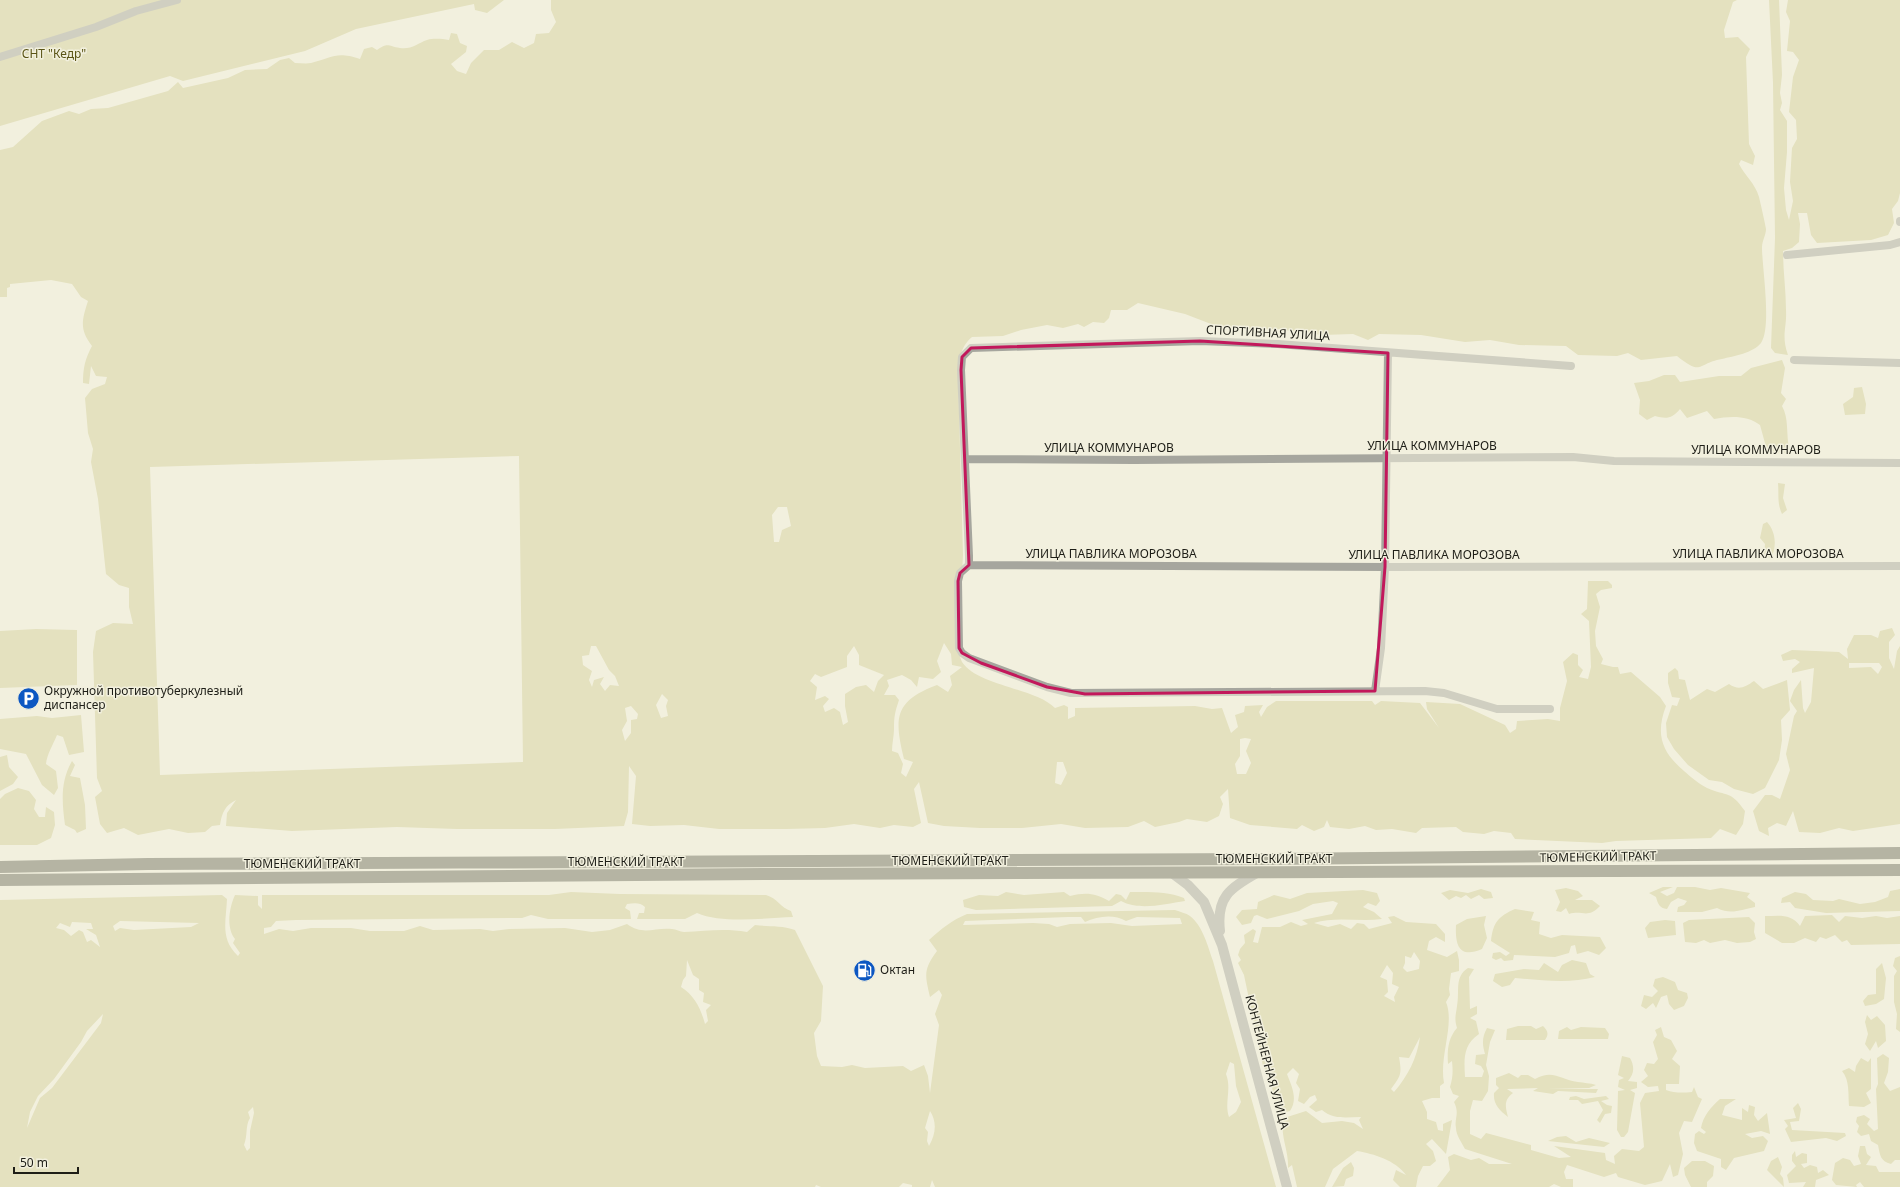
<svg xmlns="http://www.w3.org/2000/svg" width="1900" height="1187" font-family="'Noto Sans',sans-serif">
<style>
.green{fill:#d2ce99;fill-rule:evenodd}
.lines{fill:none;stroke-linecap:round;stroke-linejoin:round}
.minor{stroke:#a6a69e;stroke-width:8}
.tertiary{stroke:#a6a69e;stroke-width:10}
.primary{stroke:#6a6a5c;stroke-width:12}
.marked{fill:none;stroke:#c2185b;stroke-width:3;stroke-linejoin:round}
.labels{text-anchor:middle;stroke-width:3;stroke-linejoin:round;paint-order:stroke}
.park-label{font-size:12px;fill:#5a5416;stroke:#f2f0de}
.street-label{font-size:12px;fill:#1e1e17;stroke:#f2f0de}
.poi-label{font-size:12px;fill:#1e1e17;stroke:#f2f0de;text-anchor:start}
</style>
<rect width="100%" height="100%" fill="#f2f0de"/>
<path class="green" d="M0,0H504L487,13L475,10L474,4L356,29L305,51L183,81L170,76L0,126Z
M551,0H1737L1733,2L1724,30L1725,38L1738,37L1750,49L1746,57L1749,144L1755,156L1753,165L1741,160L1739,164C1745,176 1755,183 1759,197C1760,201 1766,227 1766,229C1766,235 1762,241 1762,247C1762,268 1772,327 1761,343C1753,353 1734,356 1722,359C1697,363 1703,377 1677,356L1641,360L1628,353L1617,356L1578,355L1566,346L1519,345L1490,340L1465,342L1421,335L1379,334L1368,340L1353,334L1322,335L1277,329H1243L1211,324L1185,314L1138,303L1127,310H1111L1109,318L1104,323L1093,322L1084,327L1078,324L1063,328L1047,325L1021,330L1003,336L972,337C959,348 959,362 958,378L963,555L958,647C959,652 960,658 962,662C978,686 1035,688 1055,708L1064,705L1068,707V719L1075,716V708L1195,706L1212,709L1222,708L1231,733L1238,727L1235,715L1244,712L1245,706L1263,705L1259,712L1261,717L1267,707L1276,701H1372L1375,705L1381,701L1420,703L1439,728L1427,709L1426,702L1460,704L1505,725L1510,733L1516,729L1517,721L1548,719L1560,721V708L1567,681L1563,662L1573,653L1578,655V665L1583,670L1579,677L1588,679L1591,667L1589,621L1581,614L1587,609L1588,581H1608L1612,585V588L1601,590L1596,594L1600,607L1595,631L1596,646L1603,659L1601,664L1613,667H1618L1620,674L1631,672L1660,697L1666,706C1655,735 1662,752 1684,771C1691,777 1699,784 1707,788C1728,797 1730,790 1745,811L1743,824L1736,835L1720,829L1711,838L1616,841L1602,843L1515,839L1511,833L1494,831L1484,834L1463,832L1456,827L1422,828L1416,833L1392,829L1376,830L1365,826L1349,829L1330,827L1327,820L1324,827L1314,831L1302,825L1297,829L1250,825L1230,818L1228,789L1220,797L1223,804L1219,816L1207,822L1187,819L1179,822L1155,827L1144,821L1128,827L1085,828L1061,824L1022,828H980L944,826L928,823L919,782L914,789L921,823L913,827L894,825L880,828L854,824L825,828L786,829H719L684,825L650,826L632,824L636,776L629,766L628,812L624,826L555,829H457L397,827L292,831L226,826L227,813L236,800C225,806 222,812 220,825L212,826L205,832L188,833L169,829L138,835L124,828L107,833L100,824L95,797L102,791L97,778L93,652L96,631L113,623L133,624L129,607V588L119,585L106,574L98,499L91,462L93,449L88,433L85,398L92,389L105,384L107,377L96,376L91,366L89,384L83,383C83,368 85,359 92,346C79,329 82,320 88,301L81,297L72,284L51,280L10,284V287L7,288V297H0V150L13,147L42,121L69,111L79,114L91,109L108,108L168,91L178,82L183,88L228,78L245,70L267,69L280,60L289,58L295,63C300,63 306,64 311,63C333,58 335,51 360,59L364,49L372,47L377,50C388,42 388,46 400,48C411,50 418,43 427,40C434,38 442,39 449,40L451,33L457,34L460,43L467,46L466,52L451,64L457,71L466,74L471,63L484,50H499L512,42L524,48L534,43L536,34L549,33L556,22L551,10ZM519,456L523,762L160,775L150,467ZM778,507H787L791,526L782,530L779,542H774L772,515ZM944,643L951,654L952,665L962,667L950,676L952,685L948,692L937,685C894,701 894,718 904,759L913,762L906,777L901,773L903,764L898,753L892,751C892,743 894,736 894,729C894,716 895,712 899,700L895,695H884L889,686L887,680L902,675L911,680L917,687L919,677L933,679L941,672L937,661ZM591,646H596L609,670L615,676L619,686L610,685L605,691L600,684L604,677L594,680L592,687L589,680L592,671L583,665L582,656L589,655ZM854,646L859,655V665L884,675L878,681L874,692L866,685L856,687L845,694V706L848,722L843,725L840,712L834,708L825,712L823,706L829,699L825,696L815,700L817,687L810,681L815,674L821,677L847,667V656ZM662,694L668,700L666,706L668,716L661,718L656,705ZM631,706L638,714L637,719L631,720V733L625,741L622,730L627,721L625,708ZM1245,738L1251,739L1246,751L1251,763L1246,774H1237L1235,764L1240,756V739ZM1057,762H1063L1067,773L1061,785L1055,783Z
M1769,0H1779L1782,75L1780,93L1782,103L1780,110L1787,121V152L1784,188L1786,210L1789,220L1793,201L1790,182L1792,148L1797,139L1796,120L1789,112L1793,77L1799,60L1793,52L1787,51L1790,21L1786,12L1788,0H1900V193L1898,201L1892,209L1894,223L1888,235L1871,240L1817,243L1811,235L1807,213H1798L1800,224L1799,242L1792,248L1783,251C1783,271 1786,290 1786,310C1787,329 1781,335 1788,355L1775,353L1771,348L1775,238L1773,83Z
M1782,360L1785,368L1781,393L1786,399L1782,406C1789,418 1786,434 1789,448L1786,454L1781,449L1779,453L1768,454L1760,425C1747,415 1730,416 1714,419L1707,411L1687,418L1680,409C1672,419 1666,419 1655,416L1647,420L1639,414L1640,400L1634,383L1649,381L1664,375H1675L1680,382L1719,376H1741L1751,368Z
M1862,387L1866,404L1865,414L1845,415L1843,404L1853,397L1854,388Z
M1778,483L1785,484L1783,498L1787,510L1782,514C1777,503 1779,495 1778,483Z
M1767,522C1776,532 1777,546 1771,558L1764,556L1765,544L1760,538L1763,524Z
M1892,628L1895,635L1889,642V658L1894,669L1897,651L1900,646V824L1853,831L1839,828L1820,833L1799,832L1793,811L1786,826L1777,823L1768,828L1769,836L1759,831L1753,811L1765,795H1772L1780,799L1790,770L1786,754L1794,716L1797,711L1790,701L1794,690L1801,680L1803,708L1805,713L1811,702L1814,668L1792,673V669L1800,662L1795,659L1783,661L1781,655L1792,650L1839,652L1848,659L1847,649L1854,635H1871L1878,638L1880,631ZM1849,663H1879L1882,667L1878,674L1871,667L1849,668Z
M36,629L77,630V685L0,688V631Z
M1675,668L1678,671L1679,679L1685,680L1690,700L1707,689L1715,692L1729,684C1739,691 1745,687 1754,681L1763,689L1787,680L1790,710L1781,720L1782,740L1779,760L1765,788L1753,794L1734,789L1722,782L1709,780L1688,765L1674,749L1667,737L1666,723L1672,705L1677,706L1680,698L1672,697L1668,683V673Z
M81,715L84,752L69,755L63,737L57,735C53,745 47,754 46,764L56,771L58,788L54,795L42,785L26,754L0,749V719L37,716L52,718Z
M7,755L9,767L18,777L13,784L0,791V757Z
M72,761L75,765L70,776L80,778L85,805L86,829L77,833L75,830L65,825C62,802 60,782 72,761Z
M18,788L29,791L36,800L34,809L39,817H45L46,807L54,812L55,825L51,838L37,845H0V799L5,794Z
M1663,887H1673L1660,892L1667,896L1674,893L1677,887H1695L1710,890L1721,888L1750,893L1747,897L1755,903V907C1740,910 1731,915 1717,908L1702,912H1677L1678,907L1684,905L1687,901L1678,898L1671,902L1667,909C1659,908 1658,904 1656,897L1649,893Z
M1566,888L1578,891L1583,896L1575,900H1592L1600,906C1588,919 1583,910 1569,914L1566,908L1561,912L1556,911L1560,902L1555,890Z
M1481,889L1491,892L1493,898L1484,899L1479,895L1471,899L1466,895L1461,898L1456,896L1449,900L1441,893L1450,890L1468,893Z
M1900,889V911L1826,913L1795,908L1790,902L1781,903L1782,898L1795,892L1806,894L1813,900L1833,901L1839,899L1860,904L1875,902L1888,897L1890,891Z
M1363,890L1377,893L1380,901L1376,906L1368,903L1363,907L1374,912L1382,919C1359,922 1335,916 1314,923L1328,927L1340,924L1351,929L1357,923L1364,924L1369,929L1392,923L1388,917L1394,916L1406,922L1436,924L1445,934V942L1436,937L1429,941L1427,950L1447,957L1457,951L1459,960V971L1451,973L1449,989L1450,995L1446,1002C1455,1024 1439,1056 1444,1083L1440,1086V1098H1432L1422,1101L1427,1112V1119L1436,1122L1438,1130L1443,1131V1124L1452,1120L1446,1154L1432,1139L1426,1144L1433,1151L1436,1161L1430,1166H1423L1418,1176L1416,1187H1400L1393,1180L1396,1170L1406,1175C1395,1160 1374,1154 1357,1151L1333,1169L1325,1187H1297L1292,1165L1288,1168C1289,1150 1279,1134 1284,1118L1306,1111L1322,1123L1342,1121L1354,1123L1363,1129L1359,1120L1361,1117C1347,1117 1333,1120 1322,1110L1316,1112L1309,1107L1317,1100L1315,1095L1310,1097L1304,1104L1298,1101L1300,1089L1296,1083L1299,1074L1293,1068L1287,1074C1292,1087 1298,1099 1290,1111L1278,1114C1273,1098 1273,1079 1263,1066L1244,975L1238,963L1241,960L1238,955L1240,949L1245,943L1244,935L1253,929L1256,931L1253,942L1258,943L1262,927H1280L1291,922L1301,926L1308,924L1302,920L1332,914L1338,903L1333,901L1313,904L1299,911L1267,919L1257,915L1254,916L1251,923L1242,925L1236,917L1242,910L1257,909L1258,902L1274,895L1290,899L1307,893ZM1414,952L1420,961L1419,969L1407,972L1403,968L1405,963V956L1411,958ZM1387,965L1393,973L1392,984L1399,987L1394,997L1395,1002L1384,996L1388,992L1387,980L1380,977ZM1420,1037C1417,1058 1408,1076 1394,1092L1391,1089C1401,1076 1402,1074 1399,1057L1409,1058Z
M571,892L620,894L766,895C777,898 781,908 791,911L793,917C766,918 722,924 697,913L685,919H637L639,913H644L645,907C640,902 634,903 627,904L625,908L630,911L631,919H548L531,915L522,918L296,920L276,921L271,927L264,928V934L279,929L293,931L311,928H351L370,931H404L420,926L433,930L480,929L493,931L509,929L565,928L592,932L610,930L627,924C643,936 655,927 672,929C676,929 680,932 684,932C706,931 725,928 747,932L755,925C769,927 781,925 795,930L823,986L821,1021L814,1033L817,1056L821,1066L842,1067L852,1065L865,1068L903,1066L911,1071L924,1065L928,1076L930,1093L939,1025L935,1014L942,995L939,990L930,997C925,975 923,970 937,951L929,940C941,929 952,920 967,914L1175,910C1180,912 1186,913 1190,916C1203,926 1208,947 1213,961L1276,1187H935L932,1180L930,1187H912V1185L903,1183L899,1187H821L816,1185L815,1187H0V900L222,895L227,899C226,922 220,939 238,956L240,953L233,943L235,939C226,928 229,908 235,895L258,896V905L262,909V895H549ZM1068,917H1081L1085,922C1098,916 1114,914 1126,921L1137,917L1180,918L1182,924L1132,926L1111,923L1070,924L1057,927L1049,924L1033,923L963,925L965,921ZM120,921L199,923L191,927L134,930L120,928L115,931L113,926ZM72,922L91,923L93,929H86L96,935L100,947L91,940L87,942L83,932L79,930L71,936L64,930L56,928L60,923L70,927ZM687,960L693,975L699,979V990L704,993L703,1002L711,1005L706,1010L708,1021L705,1024C701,1009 695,996 681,987L683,980L686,976ZM103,1014L101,1023L52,1088L40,1098L27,1128L30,1112L38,1096L54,1079L81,1042L87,1031ZM1230,1062L1234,1064L1236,1086L1241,1102L1236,1112L1229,1117C1224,1103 1232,1089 1226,1074ZM253,1107L254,1113L250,1131V1148L247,1151L244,1145C248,1135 245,1126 250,1118L248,1112ZM930,1111C937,1122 936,1134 929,1146L927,1141L928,1132L925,1128Z
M1006,892L1024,895L1064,892L1070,896C1086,892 1095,893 1109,901L1116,894L1121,895L1126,900L1130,892C1148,892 1167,891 1184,898L1185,901C1165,904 1139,911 1121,901L1112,906L976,910L964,907L963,900L979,895L998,896Z
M1515,909L1534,912L1531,920L1540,922L1539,934L1551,938L1562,935L1600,937L1606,948L1599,955L1588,951L1577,954L1575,945L1571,946L1569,953L1555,957L1514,955L1513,960L1504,961L1501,958L1496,960L1492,958L1493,953L1500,952L1506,956L1510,953L1491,941C1493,922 1499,916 1515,909Z
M1832,915L1839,922L1845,916L1862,918L1876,916L1887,918L1900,916V944L1851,945L1847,940L1842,942L1835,935L1826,939L1820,937L1816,942L1805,938L1794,943H1782L1765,933V916C1779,916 1791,913 1800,926L1805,916Z
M1486,916L1484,925L1487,938L1482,949C1459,959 1455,945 1456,925L1467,919Z
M1749,917L1755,923L1754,932L1756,939L1750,942L1737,943L1725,940L1710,943L1704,940L1696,943L1685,942L1683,923L1689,920Z
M1665,920L1675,921L1676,935L1648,938L1645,928L1650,922Z
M1900,956V1032L1896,1029L1897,1014L1894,1002V976L1897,971L1893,966L1895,958Z
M1572,960L1586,963L1590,974L1595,977C1569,984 1541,980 1515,978L1510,985L1502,987L1493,981L1495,974L1524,969L1539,970L1544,963L1558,972L1562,965Z
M1882,963L1886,978L1884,999L1876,1004L1865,1006L1863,1001L1868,995L1876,994V969Z
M1468,968L1474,969L1469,977L1470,1009L1477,1006V1014L1470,1018L1476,1021L1479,1034C1463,1045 1464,1059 1465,1077H1482L1484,1071L1481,1066L1475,1064L1476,1055L1485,1054C1482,1044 1482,1037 1487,1028L1495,1030L1490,1042L1486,1065L1489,1076L1488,1091L1482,1101L1473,1100L1470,1111V1134L1481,1139L1486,1133L1531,1145V1150L1559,1158L1571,1157L1554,1146L1605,1153L1606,1160L1615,1164L1614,1156L1622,1149L1639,1151L1644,1147L1640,1103L1645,1093L1659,1091L1658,1086L1648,1087L1641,1082L1648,1076L1644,1070L1647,1063L1654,1064L1658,1059L1653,1042L1657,1035L1655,1030L1661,1027L1664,1037L1671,1040L1677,1051L1672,1059L1680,1066L1679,1084H1666V1090C1674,1093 1682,1093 1692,1092L1694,1087L1698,1097L1702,1099L1692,1122L1684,1121L1679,1133L1683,1154L1678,1175L1673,1177L1670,1164L1662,1181L1645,1185L1618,1177L1616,1173L1604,1177L1567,1165L1564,1172L1566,1179H1573V1187H1561L1554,1184L1549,1187H1437L1450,1170L1448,1157L1454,1154L1471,1160L1479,1158L1489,1164H1512L1465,1149C1462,1143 1456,1135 1456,1128C1454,1118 1460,1114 1454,1102L1459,1096L1453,1094L1450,1087C1453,1077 1453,1071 1452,1061L1448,1064C1447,1051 1448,1038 1457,1028C1454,1018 1456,1015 1457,1006C1460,991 1454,977 1468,968Z
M1663,977L1675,982L1678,990L1687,993L1688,998L1684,1006L1674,1010L1669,1004L1667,995L1661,997L1656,1008L1653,1003L1646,1009L1641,1006L1644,995L1652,997L1658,991L1653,986L1655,979Z
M1867,1015L1871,1020L1877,1016L1885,1025L1886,1041L1878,1048L1876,1041L1870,1051L1865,1044L1868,1034L1865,1022Z
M1518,1026H1531L1536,1029L1543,1026C1548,1031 1549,1034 1545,1040H1506L1507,1029Z
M1567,1027L1571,1030L1581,1027L1605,1028L1609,1034L1608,1039H1558L1559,1031Z
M1883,1054L1889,1058L1888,1072L1884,1083L1890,1091L1900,1087V1160H1895L1891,1164C1880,1161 1880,1155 1878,1145L1871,1141L1869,1134L1861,1136L1857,1132L1859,1126L1856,1122L1857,1117L1864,1115L1870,1119L1867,1124L1874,1131L1878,1129L1876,1089L1878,1084L1877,1058Z
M1622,1056L1630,1058C1635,1067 1634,1074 1628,1081L1637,1082V1088L1630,1090L1635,1093L1628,1132L1624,1137H1621L1617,1130L1618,1091L1625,1090L1618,1087L1619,1080L1624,1078L1618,1075Z
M1861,1058L1868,1062L1871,1058V1089L1866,1093L1871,1103L1864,1107L1849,1106C1848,1095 1850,1080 1842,1071L1849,1068L1855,1072L1856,1066Z
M1509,1073L1518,1078L1521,1075H1528L1535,1079C1554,1069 1560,1080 1578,1082C1584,1083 1590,1083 1596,1085L1589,1088L1548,1089H1598L1596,1093L1558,1091L1553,1094L1533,1091L1538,1088L1507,1089L1513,1093C1504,1100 1505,1106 1508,1117C1499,1110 1493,1104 1494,1093L1499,1088L1496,1085V1078Z
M1576,1096L1584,1099L1606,1096L1609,1099L1601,1101L1607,1105L1612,1106L1611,1113L1605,1114L1600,1123L1597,1120L1603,1110L1598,1101L1582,1104L1578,1100H1569L1570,1097Z
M1720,1099H1736L1725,1106L1722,1115L1742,1120V1108L1748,1112L1749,1105L1755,1107L1754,1115L1758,1121L1767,1113L1770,1134L1761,1131L1745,1134L1752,1138L1763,1136L1768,1141L1764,1151L1734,1158L1726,1170L1721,1167V1159L1697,1151L1694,1143L1695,1134L1699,1131L1704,1134L1706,1132L1701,1128C1703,1116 1711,1107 1720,1099Z
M1798,1103L1801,1109L1799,1121L1790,1122L1792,1130L1845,1133L1846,1136L1837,1141L1826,1138L1791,1142L1785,1129L1788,1126L1784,1120L1796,1118L1793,1108Z
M1566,1136L1576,1142L1589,1138L1610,1143L1604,1147L1548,1141L1557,1137Z
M1860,1146H1865L1867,1154L1871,1157L1866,1165L1876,1166L1879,1172H1900V1187H1864L1860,1182L1856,1185L1857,1187L1836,1185L1832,1180L1835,1163L1843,1158L1850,1160L1854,1166L1861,1164L1858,1156Z
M1795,1151L1796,1157L1802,1153L1807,1154V1163L1801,1164L1804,1168L1810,1165L1817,1167L1818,1173L1823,1170L1829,1175L1816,1180L1815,1187H1803L1806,1182L1789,1183L1787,1175L1796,1166L1792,1161V1155Z
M1778,1157L1782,1167L1780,1174L1783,1178L1784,1187L1767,1170L1771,1161Z
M1692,1161H1705L1714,1166L1713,1176L1707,1182V1187H1691L1685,1175L1684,1168Z
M1351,1162L1354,1168L1353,1176L1346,1179L1344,1186L1332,1187L1343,1168Z"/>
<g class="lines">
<path class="minor" d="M0,57L96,27L136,11L177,0
M1900,221V222
M1787,255L1890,245L1900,242
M1794,360L1900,363
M965,459L1134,460L1573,457L1614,461L1900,463
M969,565L1385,567L1900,566
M1375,691L1381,648L1385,567L1388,353
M1550,709H1497L1444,693L1425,691L1071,693L1047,687L969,658L962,653L959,648L958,581L960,573L969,565V556L961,370L962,357L971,348L1200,341L1278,344L1571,366"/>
<path class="tertiary" d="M1172,873L1188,885L1204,902L1222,945L1287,1187
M1220,931C1216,897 1230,888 1257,873"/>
<path class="primary" d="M0,867L148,864L1262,859L1900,853
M0,880L768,874L1900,870"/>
</g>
<path d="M0 0H1900V1187H0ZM1200,341L1388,353L1385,567L1375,691L1085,694L1047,687L981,663L962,653L959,648L958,581L960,573L969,565L961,370L962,357L971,348Z" fill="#f2f0de" fill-opacity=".55" fill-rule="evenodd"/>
<path class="marked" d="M1200,341L1388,353L1385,567L1375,691L1085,694L1047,687L981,663L962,653L959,648L958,581L960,573L969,565L961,370L962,357L971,348Z"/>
<defs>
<symbol id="parking-disc" viewBox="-11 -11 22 22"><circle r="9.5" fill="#0c57c2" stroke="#f2f0de"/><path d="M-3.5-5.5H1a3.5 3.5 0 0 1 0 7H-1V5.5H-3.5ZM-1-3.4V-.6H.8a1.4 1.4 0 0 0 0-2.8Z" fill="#fff"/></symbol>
<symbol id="fuel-disc" viewBox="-11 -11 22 22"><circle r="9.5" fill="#0c57c2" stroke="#f2f0de"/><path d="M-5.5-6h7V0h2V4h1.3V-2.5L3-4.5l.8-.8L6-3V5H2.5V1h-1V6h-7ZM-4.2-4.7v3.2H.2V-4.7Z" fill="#fff"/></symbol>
</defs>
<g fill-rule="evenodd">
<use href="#parking-disc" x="16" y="686" width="25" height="25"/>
<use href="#fuel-disc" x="852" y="958" width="25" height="25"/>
</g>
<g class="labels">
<g class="park-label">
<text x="54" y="58">СНТ "Кедр"</text>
</g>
<g class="street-label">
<text transform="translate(1268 333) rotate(3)" y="4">СПОРТИВНАЯ УЛИЦА</text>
<text x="1432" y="450">УЛИЦА КОММУНАРОВ</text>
<text x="1109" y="452">УЛИЦА КОММУНАРОВ</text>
<text x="1756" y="454">УЛИЦА КОММУНАРОВ</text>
<text x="1111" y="558">УЛИЦА ПАВЛИКА МОРОЗОВА</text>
<text x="1758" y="558">УЛИЦА ПАВЛИКА МОРОЗОВА</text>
<text x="1434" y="559">УЛИЦА ПАВЛИКА МОРОЗОВА</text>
<text transform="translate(1598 857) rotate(-1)" y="4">ТЮМЕНСКИЙ ТРАКТ</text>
<text x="1274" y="863">ТЮМЕНСКИЙ ТРАКТ</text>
<text x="950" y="865">ТЮМЕНСКИЙ ТРАКТ</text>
<text x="626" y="866">ТЮМЕНСКИЙ ТРАКТ</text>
<text x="302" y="868">ТЮМЕНСКИЙ ТРАКТ</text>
<text transform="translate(1267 1062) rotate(75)" y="4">КОНТЕЙНЕРНАЯ УЛИЦА</text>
</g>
<g class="poi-label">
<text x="44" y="695">Окружной противотуберкулезный<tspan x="44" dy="14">диспансер</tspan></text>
<text x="880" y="974">Октан</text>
</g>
</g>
<path d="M14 1167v6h64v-6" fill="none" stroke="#1e1e17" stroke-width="2"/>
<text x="20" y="1167" font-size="12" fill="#1e1e17" stroke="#f2f0de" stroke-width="3" paint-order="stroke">50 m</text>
</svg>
